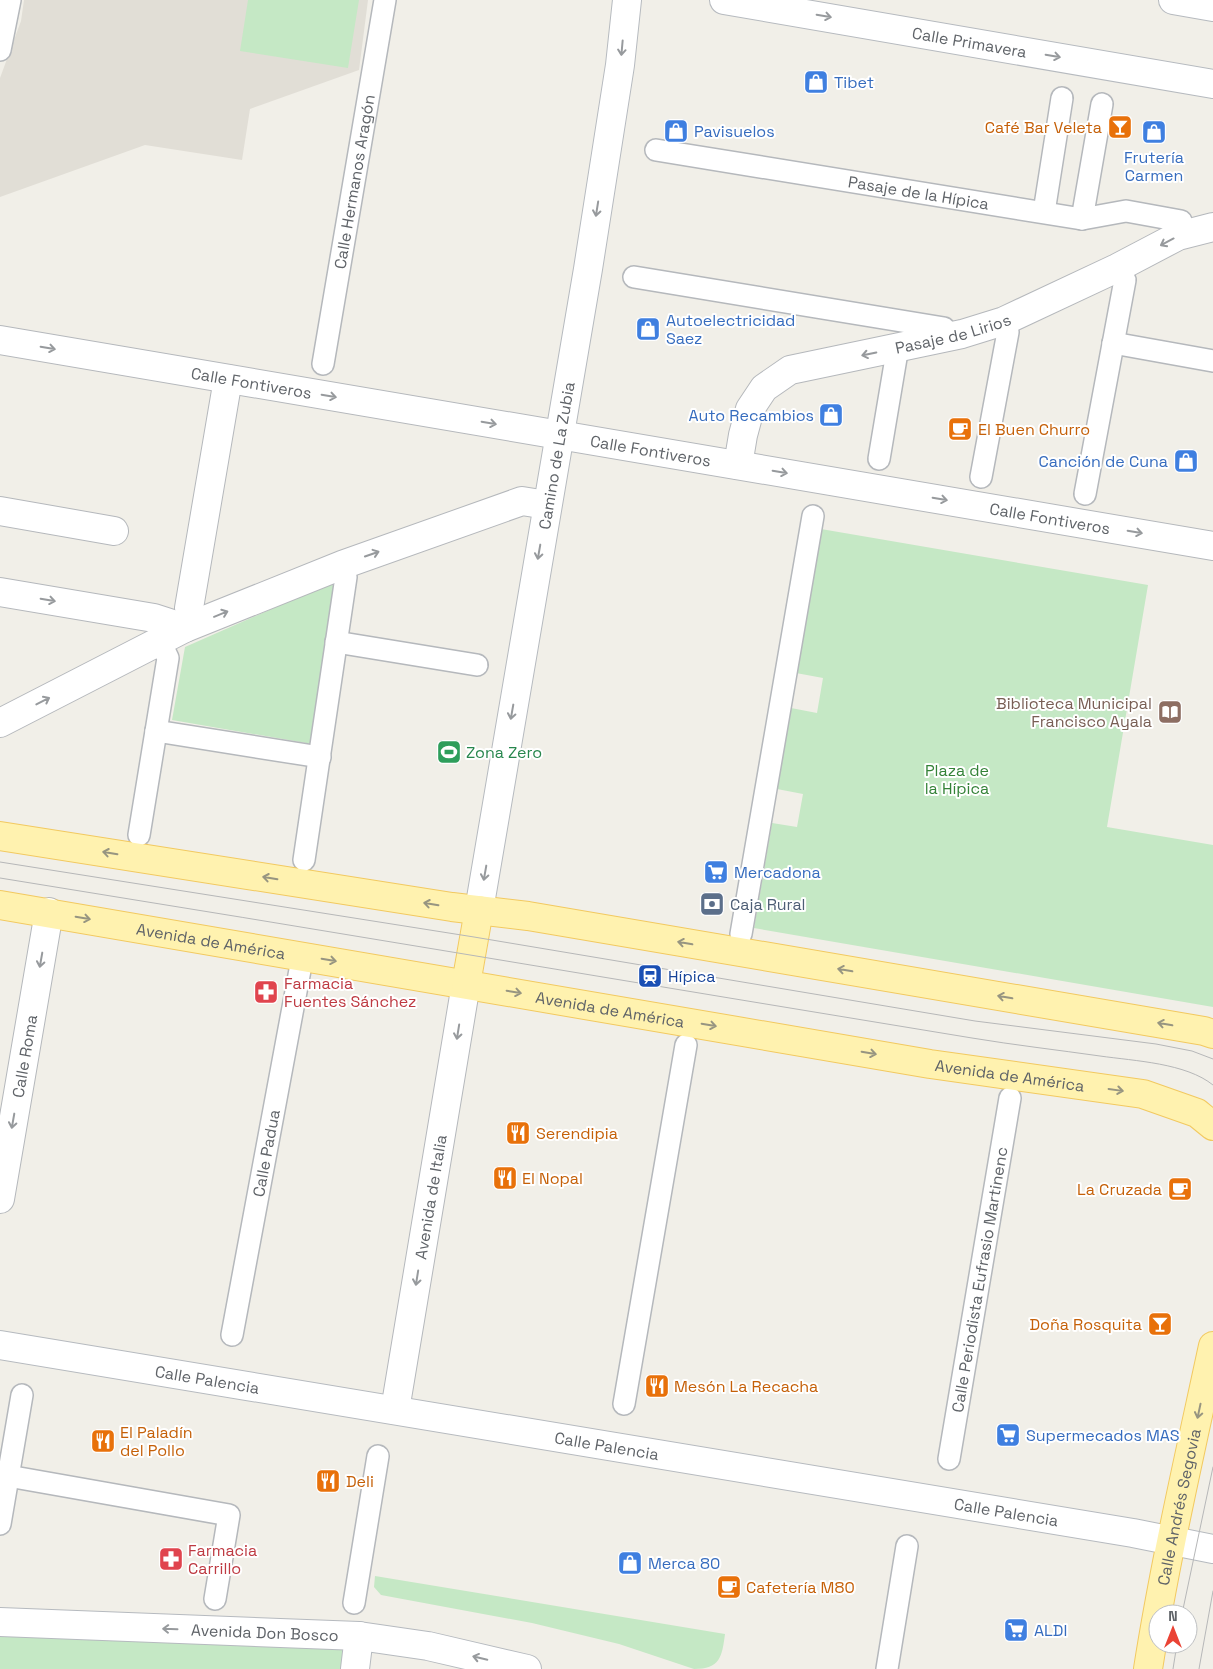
<svg xmlns="http://www.w3.org/2000/svg" width="1213" height="1669" font-family="'Space Grotesk',sans-serif">
<style>
.education{fill:#e1ded6}
.green{fill:#c5e8c5}
.lines{fill:none;stroke-linecap:round;stroke-linejoin:round}
.pedestrian-casing{stroke:#b5b8bc;stroke-width:24}
.minor-casing{stroke:#b5b8bc;stroke-width:30}
.tertiary-casing{stroke:#b5b8bc;stroke-width:30}
.secondary-casing{stroke:#b6babf;stroke-width:30}
.primary-casing{stroke:#f2c960;stroke-width:30}
.pedestrian{stroke:#fff;stroke-width:21}
.minor{stroke:#fff;stroke-width:28}
.tertiary{stroke:#fff;stroke-width:28}
.secondary{stroke:#fff;stroke-width:28}
.primary{stroke:#fff2af;stroke-width:28}
.tram{stroke:#b6b7b8;stroke-width:1}
.oneway{stroke:#979a9d}
.oneway2{stroke:#979581}
.labels{text-anchor:middle;stroke-width:4;stroke-linejoin:round;paint-order:stroke}
.street-label{font-size:16px;fill:#5f6368;stroke:#fff}
.shop-label{font-size:16px;fill:#366cbe;stroke:#fff;text-anchor:start}
.food-label{font-size:16px;fill:#c56008;stroke:#fff;text-anchor:start}
.education-label{font-size:16px;fill:#785e54;stroke:#fff;text-anchor:end}
.leisure-label{font-size:16px;fill:#27864d;stroke:#fff;text-anchor:start}
.park-label{font-size:16px;fill:#348238;stroke:#fff}
.service-label{font-size:16px;fill:#4e5e75;stroke:#fff;text-anchor:start}
.transit-label{font-size:16px;fill:#164399;stroke:#fff;text-anchor:start}
.health-label{font-size:16px;fill:#be3a42;stroke:#fff;text-anchor:start}
</style>
<rect width="100%" height="100%" fill="#f1efe8"/>
<path class="education" d="M24,0H368L359,70L250,109L242,160L145,145L0,197V78L21,21Z"/>
<path class="green" d="M248,0H359L348,68L240,51Z
M821,529L1148,585L1107,827L1213,845V1007L754,928L772,823L797,827L803,794L777,789L791,708L817,713L823,678L796,673Z
M335,581L312,744L172,720L185,647Z
M375,1576L725,1634C722,1657 720,1669 694,1669L619,1644L532,1623L381,1595L374,1587Z
M0,1634L340,1648L349,1658L348,1669H0Z"/>
<g class="lines">
<defs>
<g id="pedestrian">
<path d="M0,50L10,0"/>
<path id="s1" d="M656,150L1082,219L1126,211L1181,221"/>
<path d="M1044,212L1062,98"/>
<path d="M1082,219L1102,104"/>
<path d="M634,277L944,328"/>
<path d="M1113,343L1213,361"/>
<path id="s2" d="M323,364L385,0"/>
<path d="M879,459L896,358"/>
<path d="M981,477L1008,332"/>
<path d="M1085,494L1125,280"/>
<path d="M336,642L477,665"/>
<path d="M156,731L320,757"/>
<path d="M139,835L168,658L160,641"/>
<path d="M304,860L346,577L342,565"/>
<path d="M741,934L813,516"/>
<path id="s3" d="M232,1335L300,970"/>
<path d="M624,1404L686,1045"/>
<path id="s4" d="M949,1459L1010,1098"/>
<path d="M8,1476L229,1515L215,1599"/>
<path d="M0,1524L22,1395"/>
<path d="M354,1603L378,1456"/>
<path d="M887,1669L907,1546"/>
</g>
<g id="minor">
<path id="s5" d="M738,465L743,435L750,409L764,388L790,370L962,334L1004,321L1117,268L1178,236L1213,227"/>
<path d="M0,511L114,531"/>
<path d="M0,592L154,618L185,628"/>
<path d="M189,608L228,379"/>
<path d="M0,723L185,628L342,565L522,501L547,505"/>
<path id="s6" d="M0,1199L49,912"/>
</g>
<g id="tertiary">
<path id="s7" d="M0,340L1213,546"/>
<path id="s8" d="M395,1410L466,984"/>
</g>
<g id="secondary">
<path id="s9" d="M724,0L1213,84"/>
<path d="M1173,0L1213,7"/>
<path id="s10" d="M479,910L588,269L620,65L627,0"/>
<path id="s11" d="M0,1345L1133,1533L1213,1549"/>
<path id="s12" d="M0,1622L359,1636L428,1646L527,1669"/>
<path d="M355,1669L359,1636"/>
</g>
<g id="primary">
<path d="M0,836L452,907L528,916L1204,1031L1213,1034"/>
<path id="s13" d="M0,905L930,1064L1143,1094L1197,1113L1213,1126"/>
<path d="M466,984L479,910"/>
<path id="s14" d="M1148,1669C1165,1561 1190,1453 1213,1346"/>
</g>
</defs>
<use href="#pedestrian" class="pedestrian-casing"/>
<use href="#minor" class="minor-casing"/>
<use href="#tertiary" class="tertiary-casing"/>
<use href="#secondary" class="secondary-casing"/>
<use href="#primary" class="primary-casing"/>
<use href="#pedestrian" class="pedestrian"/>
<use href="#minor" class="minor"/>
<use href="#tertiary" class="tertiary"/>
<use href="#secondary" class="secondary"/>
<use href="#primary" class="primary"/>
<path class="tram" d="M0,862L474,937L975,1021L1156,1044L1192,1051L1213,1059
M0,878C324,930 648,985 972,1038C1014,1045 1058,1050 1100,1056C1135,1061 1186,1063 1213,1085
M1182,1614L1213,1467
M1173,1669L1177,1644
M1199,1669L1213,1591"/>
</g>
<defs><path id="oneway-shaft" d="M-6 0H5M1.5-3L5.5 0L1.5 3" fill="none" stroke-width="1.6" stroke-linecap="round" stroke-linejoin="round" transform="scale(1.25)"/></defs>
<g class="oneway">
<use href="#oneway-shaft" transform="translate(824 16) rotate(10)"/>
<use href="#oneway-shaft" transform="translate(622 48) rotate(95)"/>
<use href="#oneway-shaft" transform="translate(1053 56) rotate(10)"/>
<use href="#oneway-shaft" transform="translate(597 209) rotate(99)"/>
<use href="#oneway-shaft" transform="translate(1167 242) rotate(152)"/>
<use href="#oneway-shaft" transform="translate(48 348) rotate(10)"/>
<use href="#oneway-shaft" transform="translate(869 354) rotate(168)"/>
<use href="#oneway-shaft" transform="translate(329 396) rotate(10)"/>
<use href="#oneway-shaft" transform="translate(489 423) rotate(10)"/>
<use href="#oneway-shaft" transform="translate(780 472) rotate(10)"/>
<use href="#oneway-shaft" transform="translate(940 499) rotate(10)"/>
<use href="#oneway-shaft" transform="translate(1135 532) rotate(10)"/>
<use href="#oneway-shaft" transform="translate(539 552) rotate(100)"/>
<use href="#oneway-shaft" transform="translate(372 554) rotate(-19)"/>
<use href="#oneway-shaft" transform="translate(48 600) rotate(10)"/>
<use href="#oneway-shaft" transform="translate(221 614) rotate(-22)"/>
<use href="#oneway-shaft" transform="translate(43 701) rotate(-27)"/>
<use href="#oneway-shaft" transform="translate(512 712) rotate(100)"/>
<use href="#oneway-shaft" transform="translate(485 873) rotate(100)"/>
<use href="#oneway-shaft" transform="translate(41 960) rotate(100)"/>
<use href="#oneway-shaft" transform="translate(458 1032) rotate(99)"/>
<use href="#oneway-shaft" transform="translate(13 1121) rotate(100)"/>
<use href="#oneway-shaft" transform="translate(417 1278) rotate(99)"/>
<use href="#oneway-shaft" transform="translate(170 1629) rotate(-178)"/>
<use href="#oneway-shaft" transform="translate(480 1658) rotate(-167)"/>
</g>
<g class="oneway2">
<use href="#oneway-shaft" transform="translate(110 853) rotate(-171)"/>
<use href="#oneway-shaft" transform="translate(270 878) rotate(-171)"/>
<use href="#oneway-shaft" transform="translate(431 904) rotate(-171)"/>
<use href="#oneway-shaft" transform="translate(83 918) rotate(10)"/>
<use href="#oneway-shaft" transform="translate(685 943) rotate(-170)"/>
<use href="#oneway-shaft" transform="translate(329 960) rotate(10)"/>
<use href="#oneway-shaft" transform="translate(845 970) rotate(-170)"/>
<use href="#oneway-shaft" transform="translate(514 992) rotate(10)"/>
<use href="#oneway-shaft" transform="translate(1005 997) rotate(-170)"/>
<use href="#oneway-shaft" transform="translate(1165 1024) rotate(-170)"/>
<use href="#oneway-shaft" transform="translate(709 1025) rotate(10)"/>
<use href="#oneway-shaft" transform="translate(869 1053) rotate(10)"/>
<use href="#oneway-shaft" transform="translate(1116 1090) rotate(8)"/>
<use href="#oneway-shaft" transform="translate(1199 1411) rotate(102)"/>
</g>
<defs>
<symbol id="shop-square" viewBox="-11 -11 22 22"><rect x="-9" y="-9" width="18" height="18" rx="4" fill="#3f7fe0" stroke="#fff"/><path d="M-5-2.5h2.3a2.7 3.5 0 0 1 5.4 0H5L5.5 6h-11ZM-1.5-2.5h3a1.5 2.3 0 0 0-3 0Z" fill="#fff"/></symbol>
<symbol id="bar-square" viewBox="-11 -11 22 22"><rect x="-9" y="-9" width="18" height="18" rx="4" fill="#e8710a" stroke="#fff"/><path d="M-6-5H6L.8 .8V4.5H3.5V6h-7V4.5H-.8V.8Z" fill="#fff"/></symbol>
<symbol id="cafe-square" viewBox="-11 -11 22 22"><rect x="-9" y="-9" width="18" height="18" rx="4" fill="#e8710a" stroke="#fff"/><path d="M-5.5-4.5H6V0H3Q3 3.5 0 3.5H-2.5Q-5.5 3.5-5.5 0ZM3-3.2v2h1.7v-2ZM-6 4.5H4V6H-6Z" fill="#fff"/></symbol>
<symbol id="library-square" viewBox="-11 -11 22 22"><rect x="-9" y="-9" width="18" height="18" rx="4" fill="#8d6e63" stroke="#fff"/><path d="M-6-4Q-3-5.5-.7-3.5V5Q-3 3-6 4ZM6-4Q3-5.5 .7-3.5V5Q3 3 6 4Z" fill="#fff"/></symbol>
<symbol id="stadium-square" viewBox="-11 -11 22 22"><rect x="-9" y="-9" width="18" height="18" rx="4" fill="#2e9e5b" stroke="#fff"/><path d="M0-5a6.5 5 0 1 0 0 10a6.5 5 0 1 0 0-10ZM-3.5-1.8h7v3.6h-7Z" fill="#fff"/></symbol>
<symbol id="supermarket-square" viewBox="-11 -11 22 22"><rect x="-9" y="-9" width="18" height="18" rx="4" fill="#3f7fe0" stroke="#fff"/><path d="M-6-5.5h2.5l.6 2H6L4.5 2H-2.5L-4.4-4H-6ZM-1.5 3.2a1.3 1.3 0 1 0 .1 0ZM3 3.2a1.3 1.3 0 1 0 .1 0Z" fill="#fff"/></symbol>
<symbol id="bank-square" viewBox="-11 -11 22 22"><rect x="-9" y="-9" width="18" height="18" rx="4" fill="#5c6f8a" stroke="#fff"/><path d="M-6-4H6V4H-6ZM0-2.3a2.3 2.3 0 1 0 0 4.6a2.3 2.3 0 1 0 0-4.6Z" fill="#fff"/></symbol>
<symbol id="station-square" viewBox="-11 -11 22 22"><rect x="-9" y="-9" width="18" height="18" rx="4" fill="#1a4fb4" stroke="#fff"/><path d="M-3-6H3Q5-6 5-4V2Q5 4 3 4L4.5 6H3L1.5 4h-3L-3 6H-4.5L-3 4Q-5 4-5 2V-4Q-5-6-3-6ZM-3.5-4v3h7v-3ZM-3.5 1v1.5H-2V1ZM2 1v1.5H3.5V1Z" fill="#fff"/></symbol>
<symbol id="pharmacy-square" viewBox="-11 -11 22 22"><rect x="-9" y="-9" width="18" height="18" rx="4" fill="#e0444e" stroke="#fff"/><path d="M-2-6h4v4h4v4h-4v4h-4v-4h-4v-4h4Z" fill="#fff"/></symbol>
<symbol id="restaurant-square" viewBox="-11 -11 22 22"><rect x="-9" y="-9" width="18" height="18" rx="4" fill="#e8710a" stroke="#fff"/><path d="M-5-6h1v4h1v-4h1v4h1v-4h1v5L-1.5 .5V6h-2V.5L-5-1ZM5-6V6H3V1.5H1.5Q1.5-4 5-6Z" fill="#fff"/></symbol>
</defs>
<g fill-rule="evenodd">
<use href="#shop-square" x="802" y="68" width="28" height="28"/>
<use href="#bar-square" x="1106" y="113" width="28" height="28"/>
<use href="#shop-square" x="662" y="117" width="28" height="28"/>
<use href="#shop-square" x="1140" y="118" width="28" height="28"/>
<use href="#shop-square" x="634" y="315" width="28" height="28"/>
<use href="#shop-square" x="817" y="401" width="28" height="28"/>
<use href="#cafe-square" x="946" y="415" width="28" height="28"/>
<use href="#shop-square" x="1172" y="447" width="28" height="28"/>
<use href="#library-square" x="1156" y="698" width="28" height="28"/>
<use href="#stadium-square" x="435" y="738" width="28" height="28"/>
<use href="#supermarket-square" x="702" y="858" width="28" height="28"/>
<use href="#bank-square" x="698" y="890" width="28" height="28"/>
<use href="#station-square" x="636" y="962" width="28" height="28"/>
<use href="#pharmacy-square" x="252" y="978" width="28" height="28"/>
<use href="#restaurant-square" x="504" y="1119" width="28" height="28"/>
<use href="#restaurant-square" x="491" y="1164" width="28" height="28"/>
<use href="#cafe-square" x="1166" y="1175" width="28" height="28"/>
<use href="#bar-square" x="1146" y="1310" width="28" height="28"/>
<use href="#restaurant-square" x="643" y="1372" width="28" height="28"/>
<use href="#supermarket-square" x="994" y="1421" width="28" height="28"/>
<use href="#restaurant-square" x="89" y="1427" width="28" height="28"/>
<use href="#restaurant-square" x="314" y="1467" width="28" height="28"/>
<use href="#pharmacy-square" x="157" y="1545" width="28" height="28"/>
<use href="#shop-square" x="616" y="1549" width="28" height="28"/>
<use href="#cafe-square" x="715" y="1573" width="28" height="28"/>
<use href="#supermarket-square" x="1002" y="1616" width="28" height="28"/>
</g>
<g class="labels">
<g class="street-label">
<text dy="6" stroke="none"><textPath href="#s9" startOffset="249">Calle Primavera</textPath></text>
<text dy="6" stroke="none"><textPath href="#s2" startOffset="185">Calle Hermanos Aragón</textPath></text>
<text dy="6" stroke="none"><textPath href="#s1" startOffset="266">Pasaje de la Hípica</textPath></text>
<text dy="6" stroke="none"><textPath href="#s5" startOffset="281">Pasaje de Lirios</textPath></text>
<text dy="6" stroke="none"><textPath href="#s7" startOffset="255">Calle Fontiveros</textPath></text>
<text dy="6" stroke="none"><textPath href="#s7" startOffset="660">Calle Fontiveros</textPath></text>
<text dy="6" stroke="none"><textPath href="#s10" startOffset="461">Camino de La Zubia</textPath></text>
<text dy="6" stroke="none"><textPath href="#s7" startOffset="1065">Calle Fontiveros</textPath></text>
<text dy="6" stroke="none"><textPath href="#s13" startOffset="214">Avenida de América</textPath></text>
<text dy="6" stroke="none"><textPath href="#s13" startOffset="619">Avenida de América</textPath></text>
<text dy="6" stroke="none"><textPath href="#s6" startOffset="145">Calle Roma</textPath></text>
<text dy="6" stroke="none"><textPath href="#s13" startOffset="1024">Avenida de América</textPath></text>
<text dy="6" stroke="none"><textPath href="#s3" startOffset="185">Calle Padua</textPath></text>
<text dy="6" stroke="none"><textPath href="#s8" startOffset="216">Avenida de Italia</textPath></text>
<text dy="6" stroke="none"><textPath href="#s4" startOffset="182">Calle Periodista Eufrasio Martinenc</textPath></text>
<text dy="6" stroke="none"><textPath href="#s11" startOffset="210">Calle Palencia</textPath></text>
<text dy="6" stroke="none"><textPath href="#s11" startOffset="615">Calle Palencia</textPath></text>
<text dy="6" stroke="none"><textPath href="#s14" startOffset="165">Calle Andrés Segovia</textPath></text>
<text dy="6" stroke="none"><textPath href="#s11" startOffset="1020">Calle Palencia</textPath></text>
<text dy="6" stroke="none"><textPath href="#s12" startOffset="265">Avenida Don Bosco</textPath></text>
</g>
<g class="shop-label">
<text x="834" y="88">Tibet</text>
<text x="694" y="137">Pavisuelos</text>
<text x="1154" y="163" text-anchor="middle">Frutería<tspan x="1154" dy="18">Carmen</tspan></text>
<text x="666" y="326">Autoelectricidad<tspan x="666" dy="18">Saez</tspan></text>
<text x="814" y="421" text-anchor="end">Auto Recambios</text>
<text x="1168" y="467" text-anchor="end">Canción de Cuna</text>
<text x="734" y="878">Mercadona</text>
<text x="1026" y="1441">Supermecados MAS</text>
<text x="648" y="1569">Merca 80</text>
<text x="1034" y="1636">ALDI</text>
</g>
<g class="food-label">
<text x="1102" y="133" text-anchor="end">Café Bar Veleta</text>
<text x="978" y="435">El Buen Churro</text>
<text x="536" y="1139">Serendipia</text>
<text x="522" y="1184">El Nopal</text>
<text x="1162" y="1195" text-anchor="end">La Cruzada</text>
<text x="1142" y="1330" text-anchor="end">Doña Rosquita</text>
<text x="674" y="1392">Mesón La Recacha</text>
<text x="120" y="1438">El Paladín<tspan x="120" dy="18">del Pollo</tspan></text>
<text x="346" y="1487">Deli</text>
<text x="746" y="1593">Cafetería M80</text>
</g>
<g class="education-label">
<text x="1152" y="709">Biblioteca Municipal<tspan x="1152" dy="18">Francisco Ayala</tspan></text>
</g>
<g class="leisure-label">
<text x="466" y="758">Zona Zero</text>
</g>
<g class="park-label">
<text x="957" y="776">Plaza de<tspan x="957" dy="18">la Hípica</tspan></text>
</g>
<g class="service-label">
<text x="730" y="910">Caja Rural</text>
</g>
<g class="transit-label">
<text x="668" y="982">Hípica</text>
</g>
<g class="health-label">
<text x="284" y="989">Farmacia<tspan x="284" dy="18">Fuentes Sánchez</tspan></text>
<text x="188" y="1556">Farmacia<tspan x="188" dy="18">Carrillo</tspan></text>
</g>
</g>
<g transform="translate(1173 1629)"><circle r="24" fill="#ffffff" stroke="#bfc1c3"/>
<path d="M0-4L9 19L0 12L-9 19Z" fill="#ea4335"/>
<text y="-8" font-size="14" font-weight="bold" text-anchor="middle" fill="#5f6368">N</text>
</g>
</svg>
